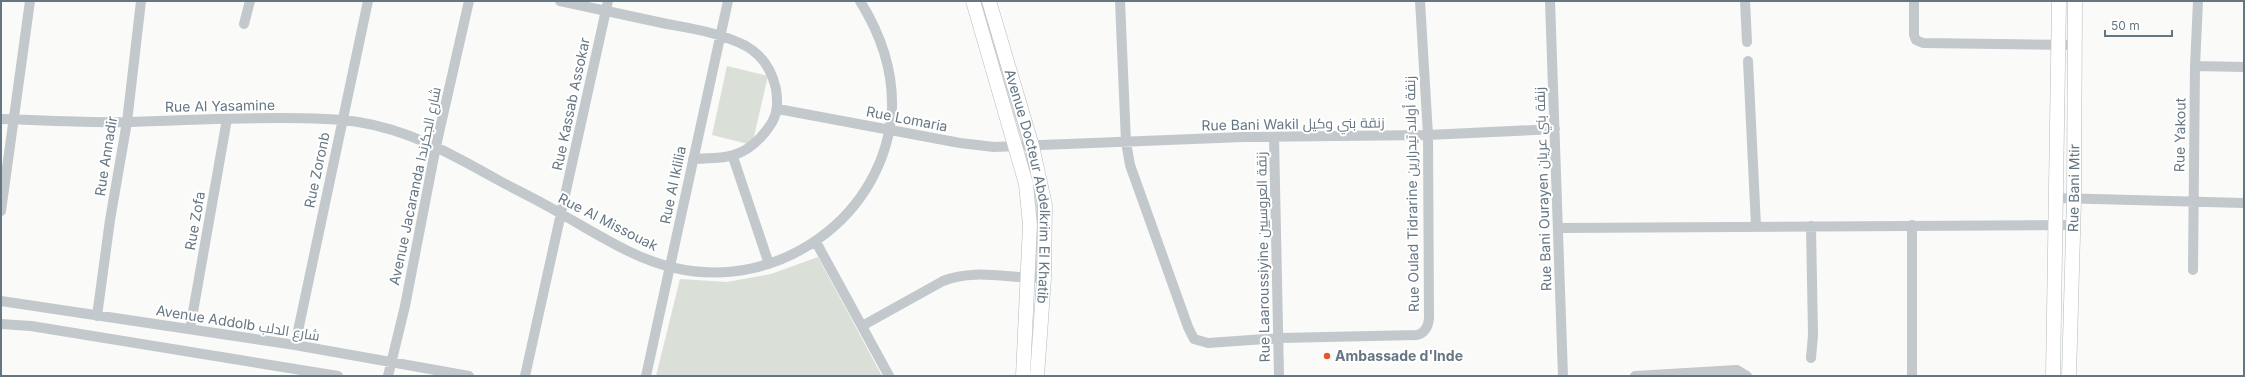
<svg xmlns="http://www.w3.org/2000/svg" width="2245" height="377" font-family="Inter,Cairo,sans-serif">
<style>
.green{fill:#dadfd7}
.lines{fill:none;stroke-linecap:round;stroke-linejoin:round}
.secondary-casing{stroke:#b3babf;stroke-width:15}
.street{stroke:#c3c8cc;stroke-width:10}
.secondary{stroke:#fff;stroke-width:14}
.poi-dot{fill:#e4572e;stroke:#fff;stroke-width:1.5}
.labels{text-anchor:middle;stroke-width:4;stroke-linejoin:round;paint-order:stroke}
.street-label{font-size:14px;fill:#657683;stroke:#fff}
.poi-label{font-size:14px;font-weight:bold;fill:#657683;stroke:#fff;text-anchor:start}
</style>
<rect width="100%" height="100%" fill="#fafaf8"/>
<path class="green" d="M978,1H984L1023,140L1022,141Z
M727,66L768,76L752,145L712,135Z
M1026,153H1027L1038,194V273L1034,274L1024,154Z
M818,257L882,376H656L680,279L727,282L771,274Z"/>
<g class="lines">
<defs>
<g id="secondary">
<path d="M973,1L1026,184L1030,225L1023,376"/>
<path id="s1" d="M989,1L1032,146L1045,205L1044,278L1037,376"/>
<path d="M2053,376L2059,1"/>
<path id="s2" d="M2069,376L2074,199L2075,1"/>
</g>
</defs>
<use href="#secondary" class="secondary-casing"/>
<path class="street" d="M560,1C596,9 631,16 667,24C694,29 721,33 746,46C762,55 772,71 776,89C778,103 778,115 769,127C747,158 728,158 693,159
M1120,1L1126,142L1130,165L1188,327L1194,339L1208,343L1280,338L1417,335C1425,333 1428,327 1429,319L1428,135L1420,1
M1550,1L1563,376
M1745,1L1747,42
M1914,1V35L1916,40L1923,43L2075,45
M244,24L250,1
M1748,61L1756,226
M2195,66L2244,67
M778,109L960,143L994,147L1244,137L1428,135L1555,129
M1,119C44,120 88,123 131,122C180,120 229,118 279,118C305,118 332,118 358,122C410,130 453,155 498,180C520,192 542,202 563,215C599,235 635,259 675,268C779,292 886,216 892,108C893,70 880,33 860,1
M1274,137L1279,376
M733,157L769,264
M2057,198L2244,203
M1,211L30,1
M1912,225V376
M1811,226L1813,335L1811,358
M1559,228L2073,225
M816,242L889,376
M2193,270L2195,66L2198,1
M1,301L295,345L469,376
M97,316L110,220L127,122L141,1
M1,324L31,326L338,376
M862,326L943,281C975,268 1010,279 1044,278
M190,329L227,119
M295,345L368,1
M388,376L405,306L436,146L469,1
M525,376L608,1
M646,376L728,1
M1635,376L1737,370L1747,376"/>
<use href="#secondary" class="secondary"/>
</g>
<circle class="poi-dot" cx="1327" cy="356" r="4"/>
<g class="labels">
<g class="street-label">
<text transform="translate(571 104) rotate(-78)" y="5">Rue Kassab Assokar</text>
<text transform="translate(220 106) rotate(-1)" y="5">Rue Al Yasamine</text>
<text transform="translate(907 119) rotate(11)" y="5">Rue Lomaria</text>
<text transform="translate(1293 124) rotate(-1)" y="5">Rue Bani Wakil زنقة بني وكيل</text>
<text transform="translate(2180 135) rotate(-89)" y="5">Rue Yakout</text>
<text transform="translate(106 156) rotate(-81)" y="5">Rue Annadir</text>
<text transform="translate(317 170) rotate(-78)" y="5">Rue Zoronb</text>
<text transform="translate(673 185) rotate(-78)" y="5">Rue Al Iklilia</text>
<text transform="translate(415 186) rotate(-78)" y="5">Avenue Jacaranda شارع الجكرندا</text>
<text dy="5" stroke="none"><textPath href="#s1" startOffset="191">Avenue Docteur Abdelkrim El Khatib</textPath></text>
<text transform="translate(1543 189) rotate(-92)" y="5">Rue Bani Ourayen زنقة بني عريان</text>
<text dy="5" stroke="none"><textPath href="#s2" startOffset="188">Rue Bani Mtir</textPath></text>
<text transform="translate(1412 194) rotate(-91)" y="5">Rue Oulad Tidrarine زنقة أولاد تيدرارين</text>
<text transform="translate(195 221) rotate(-80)" y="5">Rue Zofa</text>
<text transform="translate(608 222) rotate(27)" y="5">Rue Al Missouak</text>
<text transform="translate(1263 257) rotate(-91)" y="5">Rue Laaroussiyine زنقة العروسيين</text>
<text transform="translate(238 323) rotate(9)" y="5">Avenue Addolb شارع الدلب</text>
</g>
<g class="poi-label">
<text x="1335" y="361">Ambassade d'Inde</text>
</g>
</g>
<rect width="2245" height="377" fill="none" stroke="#657683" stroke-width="4"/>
<path d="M2105 30v6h67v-6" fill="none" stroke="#657683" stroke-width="2"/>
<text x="2111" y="30" font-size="12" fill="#657683" stroke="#ffffff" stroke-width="3" paint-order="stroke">50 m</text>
</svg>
